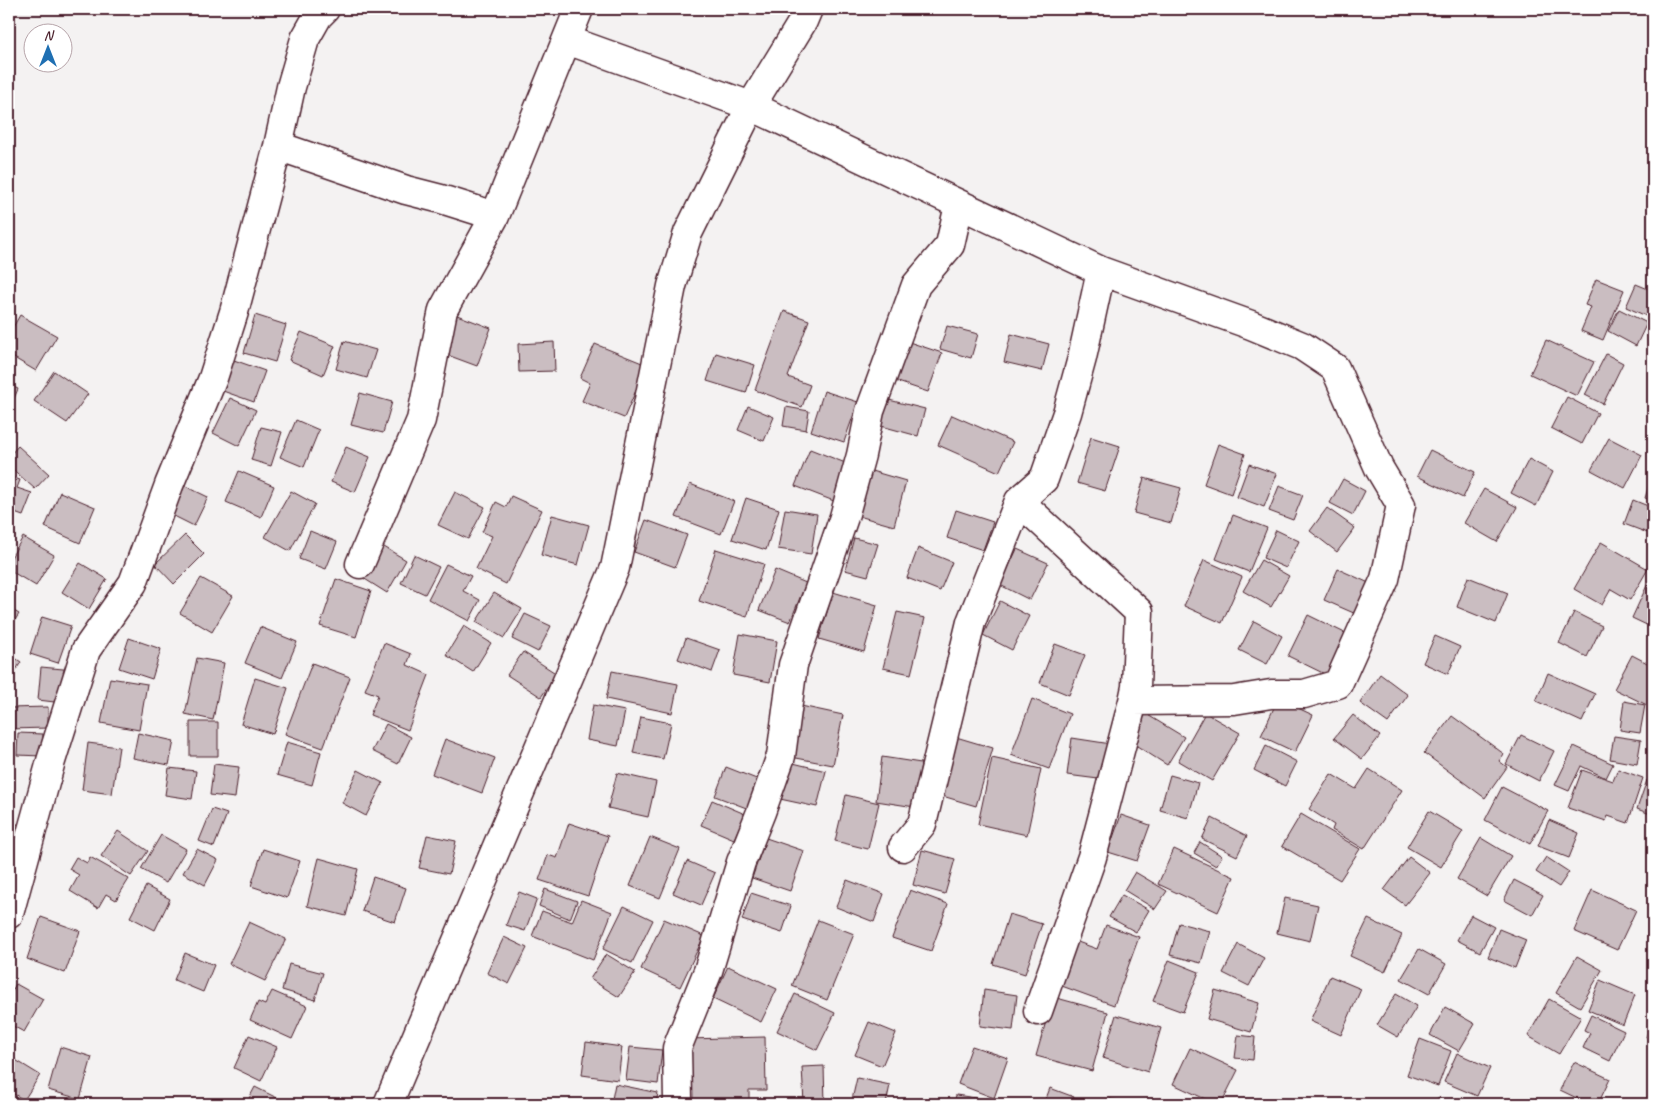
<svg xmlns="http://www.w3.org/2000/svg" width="1662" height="1113" font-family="Caveat,sans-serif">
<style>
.building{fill:#cabdc1;stroke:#4a1f2b}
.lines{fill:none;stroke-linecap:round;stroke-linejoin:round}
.minor-casing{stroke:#4a1f2b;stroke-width:31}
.minor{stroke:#fff;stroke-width:28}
</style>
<rect width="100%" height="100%" fill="#f4f2f2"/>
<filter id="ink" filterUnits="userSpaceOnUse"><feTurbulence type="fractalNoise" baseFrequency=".02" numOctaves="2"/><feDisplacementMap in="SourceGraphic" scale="10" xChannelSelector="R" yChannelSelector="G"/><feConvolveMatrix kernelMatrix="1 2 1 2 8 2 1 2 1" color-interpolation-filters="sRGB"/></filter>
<g filter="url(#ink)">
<path class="building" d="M1596,279L1624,290L1603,340L1581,331L1591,307L1585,305Z
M1636,284L1653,291V319L1626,307Z
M1619,309L1647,323L1636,346L1608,331Z
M784,311L809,320L788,377L810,385L802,407L755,390Z
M20,315L57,336L36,371L9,355V334Z
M255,315L286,325L275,362L244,353Z
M457,315L491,328L477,366L442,353Z
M947,326L978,334L971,358L940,349Z
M301,332L335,346L323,375L289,360Z
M1011,334L1049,344L1042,371L1004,362Z
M1546,340L1594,362L1577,396L1530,374Z
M344,341L376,350L367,378L336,369Z
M906,341L942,353L928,392L892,380Z
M554,342L555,371L519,372L518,344Z
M595,344L647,365L624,418L582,401L590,383L580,378Z
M716,353L755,365L746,393L707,381Z
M1606,354L1623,363L1603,404L1585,395Z
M231,359L265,371L254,402L220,390Z
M54,371L88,394L67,423L34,401Z
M9,385L18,389L9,410Z
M824,391L858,402L844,442L811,431Z
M360,393L392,402L383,433L351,425Z
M1567,397L1598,413L1582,444L1551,428Z
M230,398L256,410L239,446L213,433Z
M881,398L925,409L918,436L874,424Z
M748,406L774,417L764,441L738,430Z
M786,407L809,411L806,430L783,426Z
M952,415L1013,442L999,472L938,445Z
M296,420L319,430L304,467L280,457Z
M261,427L282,432L271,466L251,460Z
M1091,437L1120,446L1105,491L1077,483Z
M1609,438L1642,455L1625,488L1591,470Z
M1218,444L1245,454L1231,494L1204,484Z
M18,446L49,474L35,489L9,466V456Z
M346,447L370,457L355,492L331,482Z
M810,449L853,466L839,503L795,486Z
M1430,450L1475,472L1463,498L1417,476Z
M1529,459L1553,472L1536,506L1511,493Z
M1249,464L1277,474L1264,507L1237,497Z
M868,470L906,481L894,526L855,515Z
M239,471L274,486L261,517L226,502Z
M1653,472V501L1645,498Z
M9,476L20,480L17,488L32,493L23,516L9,511Z
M1144,478L1181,488L1171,523L1134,513Z
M1343,479L1365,491L1353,515L1330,503Z
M179,483L208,497L194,526L164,511Z
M690,484L734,501L721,534L676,517Z
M1279,486L1303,495L1293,520L1269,511Z
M1484,489L1517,507L1497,542L1464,523Z
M291,491L315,504L290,551L265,537Z
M60,492L95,507L80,543L45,527Z
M455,492L485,507L468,539L438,525Z
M511,496L542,510L506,584L476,569L492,536L482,532L496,502L506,507Z
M746,498L779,509L766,550L732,539Z
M1633,500L1653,508V535L1624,524Z
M1327,508L1355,528L1337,552L1310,531Z
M785,509L817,514L811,554L778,549Z
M956,510L993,522L983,550L947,538Z
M552,515L589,525L578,565L541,555Z
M1233,515L1267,528L1249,572L1216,559Z
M646,520L687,535L675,567L634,552Z
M1276,530L1299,541L1286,568L1263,558Z
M310,531L337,542L326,569L299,559Z
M185,535L204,554L174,584L155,564Z
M23,537L54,555L36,586L9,570V561Z
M854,538L878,544L868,576L845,570Z
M1601,542L1648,569L1630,600L1611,589L1602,605L1574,589Z
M379,544L406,560L387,593L360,576Z
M918,548L952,562L940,591L907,578Z
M716,549L764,564L747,617L699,601Z
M1017,549L1048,563L1030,600L1000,585Z
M414,555L439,567L425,594L401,583Z
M1204,560L1242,577L1222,623L1184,606Z
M1261,560L1289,576L1271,607L1243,591Z
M80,563L107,579L89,609L62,592Z
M446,564L471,576L463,591L480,600L469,621L428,599Z
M1338,569L1369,583L1356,614L1324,600Z
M775,570L806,583L790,622L759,610Z
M1468,577L1508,593L1496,623L1457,607Z
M201,578L233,596L212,632L180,613Z
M336,579L371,591L356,637L320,626Z
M1649,581L1653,584V628L1632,618Z
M833,592L877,605L864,652L819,639Z
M494,593L522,609L504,638L476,622Z
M1000,601L1029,616L1012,650L983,635Z
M9,608L19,614L9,629Z
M897,612L925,618L911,674L883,668Z
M1574,612L1602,626L1587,657L1559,643Z
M525,614L551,626L538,652L512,639Z
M1308,615L1351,636L1331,677L1288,656Z
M42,617L71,626L58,663L30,654Z
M1254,621L1282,636L1267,664L1239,650Z
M464,626L491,643L473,672L446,655Z
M260,627L297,642L282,678L245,663Z
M740,634L777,641L770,682L733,675Z
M1435,636L1460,647L1448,674L1423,663Z
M129,638L161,649L152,679L119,668Z
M686,638L720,650L712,672L678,659Z
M384,643L411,654L407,665L429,675L408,730L370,715L378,695L365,690Z
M1055,644L1085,655L1069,695L1040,683Z
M523,652L557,674L541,697L507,675Z
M9,654L21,662L9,681Z
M1632,655L1653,666V693L1647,705L1614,689Z
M197,658L224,663L213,720L185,714Z
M312,663L350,677L323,748L285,734Z
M41,667L74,670L71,704L38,700Z
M612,671L678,684L672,713L606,699Z
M1548,673L1595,694L1582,722L1536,701Z
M1380,674L1408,695L1388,723L1360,703Z
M110,678L147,684L139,730L101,723Z
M255,678L288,688L273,734L241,724Z
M1032,699L1070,714L1049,769L1011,755Z
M1278,699L1313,715L1295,752L1261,736Z
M1624,701L1645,705L1640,733L1620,730Z
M593,705L625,711L618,746L587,740Z
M801,706L843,715L833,765L791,757Z
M48,707V728L9,729V708Z
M1205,713L1240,733L1212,781L1178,761Z
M1146,714L1184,737L1167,765L1129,741Z
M1353,715L1380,736L1362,759L1334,738Z
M1452,716L1504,754L1499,761L1507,767L1485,798L1424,753Z
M641,717L671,723L663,759L633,753Z
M190,722H218V756H190Z
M386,724L411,737L398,764L372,751Z
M18,733L43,734L42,756L17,755Z
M138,733L174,741L169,765L133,758Z
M1521,735L1554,751L1539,781L1506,764Z
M1614,736L1641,740L1637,764L1610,759Z
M956,737L993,748L976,806L939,795Z
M1072,738L1111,744L1106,780L1067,775Z
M445,739L495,758L482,793L432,774Z
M287,742L321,752L312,785L277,775Z
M88,743L119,747L112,794L82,790Z
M1266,746L1297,762L1285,786L1254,770Z
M1574,746L1613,764L1606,778L1581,766L1569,791L1555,785Z
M882,757L921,763L915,807L876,801Z
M992,758L1041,769L1027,835L978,824Z
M789,762L826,771L817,807L780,799Z
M214,764L239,767L235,798L210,795Z
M726,767L759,780L749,809L715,796Z
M169,768L196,771L192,799L165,795Z
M1369,769L1402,790L1364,849L1332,830L1334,825L1309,809L1331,774L1356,789Z
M1618,769L1643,778L1628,823L1608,816L1606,821L1568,808L1582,770L1613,781Z
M358,770L383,783L366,816L342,803Z
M617,773L656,782L648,817L608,808Z
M1170,775L1198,783L1188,818L1160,810Z
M1647,780L1653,783V815L1637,809Z
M1502,787L1548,811L1530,844L1485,820Z
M846,795L879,803L868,849L835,841Z
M712,800L745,814L734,839L701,825Z
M212,809L227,814L214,847L199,841Z
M1429,811L1463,831L1441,867L1407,847Z
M1301,814L1360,849L1340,880L1282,846Z
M1121,815L1150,825L1137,861L1108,852Z
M1212,818L1247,836L1237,856L1202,839Z
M1549,820L1579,833L1569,858L1538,846Z
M9,822L29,827L9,872Z
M569,823L608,836L588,896L539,880L548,855L557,858Z
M118,831L148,851L131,876L101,856Z
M161,835L186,849L166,883L141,869Z
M427,835L456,841L449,874L419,868Z
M650,837L680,849L660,898L630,886Z
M766,838L804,851L790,891L752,878Z
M1481,838L1511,856L1487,896L1457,879Z
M1200,842L1222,856L1216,866L1194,853Z
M197,849L218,860L205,885L183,873Z
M263,849L300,861L287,898L251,886Z
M1174,849L1234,877L1218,912L1158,884Z
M922,850L955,859L945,894L913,885Z
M76,857L87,863L90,857L129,879L116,900L106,894L98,908L70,891L79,875L69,869Z
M1409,857L1430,873L1405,905L1384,890Z
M1546,857L1569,872L1559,887L1536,872Z
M319,858L358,869L346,916L307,906Z
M687,861L715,873L701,905L673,893Z
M1135,872L1167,891L1155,909L1124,890Z
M373,877L406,888L395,922L362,911Z
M847,880L884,894L874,922L836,907Z
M1514,880L1543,895L1532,915L1504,900Z
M146,886L170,899L155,930L130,917Z
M545,889L577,901L570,919L539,906Z
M910,890L948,904L931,951L892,938Z
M1592,890L1636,910L1617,950L1574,931Z
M519,892L537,899L525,931L506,925Z
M751,893L791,906L782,933L742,920Z
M1122,895L1149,910L1136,932L1109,917Z
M1285,898L1318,905L1310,941L1277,933Z
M581,900L612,912L593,960L532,936L542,911L572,922Z
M624,906L653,920L632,963L603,949Z
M1009,914L1042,924L1025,974L993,964Z
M1471,915L1494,927L1480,952L1457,940Z
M41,917L80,931L65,973L27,959Z
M664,919L704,936L680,987L641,969Z
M1368,919L1402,935L1385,972L1350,956Z
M818,920L854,934L827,1000L792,986Z
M249,922L286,939L265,981L229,964Z
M1179,923L1210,931L1201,963L1170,955Z
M1106,925L1139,937L1114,1005L1059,985L1075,941L1097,949Z
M1499,929L1526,940L1515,968L1488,957Z
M504,937L527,948L509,984L487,973Z
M1238,944L1264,958L1249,986L1223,973Z
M1419,949L1446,964L1429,994L1401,979Z
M185,953L214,965L203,992L174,980Z
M606,954L635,972L619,997L590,979Z
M1577,956L1602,970L1580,1007L1556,993Z
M1169,960L1199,972L1183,1012L1153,1001Z
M289,964L323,973L315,1000L282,990Z
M728,966L777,989L761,1022L713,999Z
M1330,976L1361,989L1341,1035L1310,1021Z
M1600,980L1635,995L1623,1025L1588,1010Z
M16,984L43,999L24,1032L9,1024V996Z
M984,990L1017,995L1013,1030L980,1026Z
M1215,990L1259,1003L1251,1032L1207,1019Z
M272,991L307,1006L292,1039L250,1020L258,1002L265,1005Z
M795,994L835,1013L817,1050L777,1031Z
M1396,994L1417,1006L1398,1037L1377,1025Z
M1053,997L1108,1012L1092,1071L1036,1056Z
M1549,999L1581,1017L1559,1054L1528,1036Z
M1445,1007L1475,1024L1459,1051L1430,1035Z
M1116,1015L1161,1028L1148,1072L1103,1058Z
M1591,1015L1624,1031L1610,1061L1583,1048L1590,1033L1584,1030Z
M1653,1017V1039L1646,1037Z
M869,1022L896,1033L882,1066L855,1055Z
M249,1035L277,1047L261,1081L234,1068Z
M1238,1035L1255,1037L1253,1060L1235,1058Z
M765,1037L766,1090H749V1104H689L687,1039Z
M1420,1039L1451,1051L1438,1086L1407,1075Z
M586,1042L622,1047L618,1080L582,1075Z
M972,1046L1008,1058L994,1098L958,1084Z
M60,1047L92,1057L80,1099L48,1090Z
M630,1047L662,1050L658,1084L626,1080Z
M1190,1048L1238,1070L1221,1104H1216L1173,1084Z
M1457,1053L1490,1068L1477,1096L1444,1082Z
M9,1056L40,1075L24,1100L9,1091Z
M1574,1062L1610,1079L1598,1104H1589L1560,1090Z
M824,1066L825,1104H804L802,1067Z
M857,1078L890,1085L886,1104H851Z
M615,1084L658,1093L656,1104H611Z
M255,1087L279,1099L277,1104H246Z
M1050,1088L1074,1097L1071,1104H1044Z
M956,1095L989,1100L988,1104H954Z
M1437,1098L1453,1104H1435Z
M1110,1099L1136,1104H1109Z"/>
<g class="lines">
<defs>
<path id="minor" d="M567,40L751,106L1101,271L1251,325L1302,346L1335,368L1379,468L1401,505L1385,579L1338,684L1304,694H1271L1234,700L1133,701
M278,146L406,190L441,199L495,216
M1019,501L1139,612L1136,687L1133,701L1092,857L1038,1011
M360,564L421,420L443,310L495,216L579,9
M903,847L922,824L971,622L1019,501L1044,479L1067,413L1082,358L1101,271
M9,914L51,761L86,650L133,583L169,485L213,378L234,312L278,146L291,87L305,39L318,16L325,9
M388,1104L615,568L672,286L688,233L751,106L803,21L808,9
M677,1104L678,1100L677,1048L708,971L741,862L761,812L781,756L793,665L844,517L861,455L870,411L916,285L950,245L959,205"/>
</defs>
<use href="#minor" class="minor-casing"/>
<use href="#minor" class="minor"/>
</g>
</g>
<rect width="1662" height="1113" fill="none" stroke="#fff" stroke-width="30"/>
<rect x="15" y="15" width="1632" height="1083" fill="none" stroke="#4a1f2b" stroke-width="2" filter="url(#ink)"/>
<g transform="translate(48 48)"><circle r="24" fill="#ffffff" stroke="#b7a5aa"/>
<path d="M0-4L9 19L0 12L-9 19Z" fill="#1f6fb2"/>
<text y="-8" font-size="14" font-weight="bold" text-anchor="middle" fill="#4a1f2b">N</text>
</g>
</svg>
